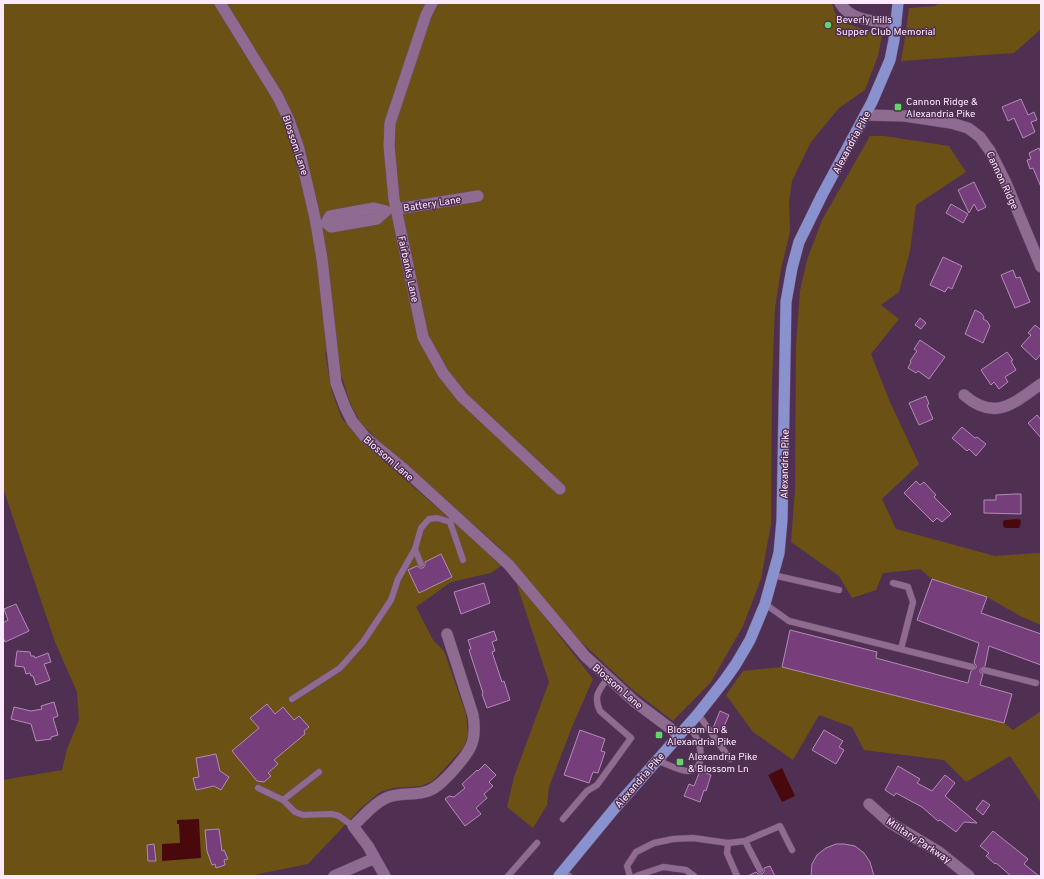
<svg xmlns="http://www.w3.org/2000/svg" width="1044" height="879" font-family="Overpass,sans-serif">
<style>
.green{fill:#6b5114}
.water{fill:#49090c}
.building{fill:#773e7c;stroke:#b18cb3}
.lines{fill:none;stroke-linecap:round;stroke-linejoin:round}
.service-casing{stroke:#694d6b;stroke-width:7}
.minor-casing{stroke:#694d6b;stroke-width:12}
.primary-casing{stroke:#694d6b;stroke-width:12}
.service{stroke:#8f6b91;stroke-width:6}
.minor{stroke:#8f6b91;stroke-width:11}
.primary{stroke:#8a91cf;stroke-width:11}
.poi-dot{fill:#63d469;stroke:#503052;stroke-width:1.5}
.labels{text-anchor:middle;stroke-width:3;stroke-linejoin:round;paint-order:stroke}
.poi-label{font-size:10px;fill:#fde9fe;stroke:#503052;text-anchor:start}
.street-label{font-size:10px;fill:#fde9fe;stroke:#503052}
</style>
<rect width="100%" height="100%" fill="#503052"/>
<path class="green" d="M3,3H832L835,13L847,24L882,35L878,56L865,90L839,108L811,142L792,181L789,203L790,232L781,269L775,308L772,383L771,524L761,579L743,626L711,682L673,721L634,691L580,641L499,547L392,453L361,424L350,403L341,374L337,345L325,353L332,392L342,419L366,445L502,565L491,573L451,582L416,607L433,640L444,651L466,714L468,734L464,747L433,781L421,786L393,788L380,792L361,808L308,864L249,876H3V780L62,770L67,749L79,720L77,692L55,642L3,488Z
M939,3H1041V29L1014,53L901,61L906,32L909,8L935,6Z
M870,136H884L949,146L966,172L916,205L910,251L899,292L881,305L899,319L871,354L890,402L919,464L882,499L896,529L995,556L1038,553L1041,554V625L1020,616L987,597L932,579L920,569L883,573L876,590L852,598L839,576L791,542L795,490L796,345L800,291L807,260L822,220Z
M515,579L593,679L572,727L549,787L547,805L533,828L507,807L514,777L549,682Z
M782,667L1004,723L1013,730L1041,711V803L1010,756L966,782L944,760L864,750L852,727L819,715L793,760L753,732L726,695L743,671Z"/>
<path class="water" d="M1019,519L1021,521L1020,526L1019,528H1005L1003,526V521L1005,520Z
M782,768L795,796L782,802L768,775Z
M199,819L201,858L162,861V844L180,843L179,824H177V820Z"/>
<path class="building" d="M1021,99L1028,115L1034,112L1037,120L1031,122L1035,132L1023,138L1014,118L1008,121L1002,107Z
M1039,148L1041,153V187L1033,168L1030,169L1027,160L1031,159L1029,153Z
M974,182L986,207L978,211L974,204L969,213L958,190Z
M951,204L968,214L963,223L946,213Z
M943,257L962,266L952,289L948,287L945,292L930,285Z
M1013,270L1016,278L1020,277L1030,302L1015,308L1001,275Z
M975,310L981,313L984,317L983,319L987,321L990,326L983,343L965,334Z
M920,318L926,323L921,329L915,325Z
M1035,325L1041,330V354L1036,360L1021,346L1031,335L1028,333Z
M920,340L945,357L929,379L918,371L916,373L908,368L911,362L910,361L917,351L914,349Z
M1007,352L1013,360L1011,361L1016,370L1005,377L1008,382L999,389L994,382L991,385L981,370Z
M926,396L929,404L927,405L933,419L919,425L909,403Z
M1037,415L1041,420V438L1028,423Z
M962,427L975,438L977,437L986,444L976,456L969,449L967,451L952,438Z
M916,481L920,485L924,482L936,495L934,497L951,514L942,522L937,518L933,522L904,493Z
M1015,494H1021V514L984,513V500H996V495Z
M441,554L452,577L419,593L408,570L417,566L420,568H423L425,565V562Z
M932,579L987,597L981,613L1041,634V665L989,646L985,666L980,669V672L983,674L980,685L1012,694L1004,723L782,667L790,630L877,652L876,658L968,683L971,671L976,668V665L974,663L979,643L917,620Z
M484,583L490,603L461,614L454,592Z
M16,604L29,631L5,642L3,637V623L8,620L4,609Z
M494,631L497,640L492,642L495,651L492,652L502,682L504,681L510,700L487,708L482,694L483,693L469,650L471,649L468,640Z
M17,651L30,652L31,656H34L35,658L48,653L51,662L44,664L50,680L36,685L33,676H31L30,673L26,674L24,667L15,666Z
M54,702L58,716L53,718L58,735L51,737V739L36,741L31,724L11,719L14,707L31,711L42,709L41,706Z
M267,704L275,714L283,707L294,720L299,716L309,727L304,731L305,734L274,760L278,764L268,773L271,776L264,782L257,781L232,751L259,728L250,718Z
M720,711L729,715L722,731L713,728Z
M580,730L605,739L601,751L605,752L598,773L593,772L589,783L564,775Z
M824,730L843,741L839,747L844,750L836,764L812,750Z
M216,754L220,771L229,777L221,790L214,786L196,790L193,778L199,777L196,758Z
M485,764L496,775L489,782L493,786L484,794L487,798L476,808L481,814L465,826L445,799L449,796L454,797L465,788L462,784L477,770L478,771Z
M898,766L920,779L917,783L932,791L945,775L955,783L945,796L977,823L964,822L956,832L940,820L938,821L922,807L896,793L894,796L885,790Z
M700,771L711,775L706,791L704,790L700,802L684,796L689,784L694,786Z
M983,800L990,805L983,815L976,809Z
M219,829L222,851L224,850L228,859L224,860L225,865L216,868L215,864L212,865L207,851L205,830Z
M993,831L1028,859L1024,864L1039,876H1011L996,863L995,864L986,856L989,853L980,846Z
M154,844L156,861H148L147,845Z
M836,844H844L855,846L864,853L870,862L874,876H811L812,864L817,855L826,848Z
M770,866L775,876H748L756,872L758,874H762L764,872V868Z"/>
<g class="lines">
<defs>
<path id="service" d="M450,522L463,560
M421,564L415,549L421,528L429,519L437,518L450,522L455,516
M773,575L839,590
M893,583L908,587L913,602L901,649
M765,604L789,621L972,667
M984,670L1036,683
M292,699L340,668L363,642L391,600L398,579L415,549
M698,714L730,759
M657,760C664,763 682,772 689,771C707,769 701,742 693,732C692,730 688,728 686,726
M258,788L283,800L295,812L303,815L332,814L339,816L353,826
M283,800L319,772
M563,819L587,791L597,785L631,738L600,711C593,696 599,690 608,678
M745,841L760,870
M728,843L727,853L737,876
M561,874L569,876
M508,876L537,843
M630,876L627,866L636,852L654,843L673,839L693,838L728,843L745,841L780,826L792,850
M636,876L663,867L686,870L694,876"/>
<path id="minor" d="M220,3L278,97L289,120L299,149L315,218L322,259L336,383L345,407L352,421L365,437L405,470L509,565L585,656L635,702L679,735
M432,3L426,15L390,123L389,146L394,199L423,337L443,373L462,397L560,489
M840,3C851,22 877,21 896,23
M865,115L905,116L951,123L968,128L980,137L990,151L1006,183L1041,267
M374,208L386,211L377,219L331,227L326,223L330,216Z
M397,209L478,196
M964,395C995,422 1014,403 1041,384
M869,804L889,822L939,852L969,876
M334,876L375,858
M385,876L368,846L353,826C363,817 373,804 386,798C399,792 415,796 428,791C437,788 443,781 450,774C468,754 478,744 473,715L447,634"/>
<path id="primary" d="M559,876L615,808L698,714L724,681L736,664L750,640L765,604L779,553L782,520L786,302L792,268L799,242L822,195L872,102L890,60L894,40L898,3"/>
</defs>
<use href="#service" class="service-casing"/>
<use href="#minor" class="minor-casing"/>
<use href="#primary" class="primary-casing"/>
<use href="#service" class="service"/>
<use href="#minor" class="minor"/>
<use href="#primary" class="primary"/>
</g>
<g class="poi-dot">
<circle cx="828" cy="25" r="4"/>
<rect x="894" y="103" width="8" height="8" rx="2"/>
<rect x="655" y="731" width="8" height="8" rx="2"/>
<rect x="676" y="758" width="8" height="8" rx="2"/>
</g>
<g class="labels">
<g class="poi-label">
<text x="836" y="23">Beverly Hills<tspan x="836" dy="12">Supper Club Memorial</tspan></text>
<text x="906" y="105">Cannon Ridge &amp;<tspan x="906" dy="12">Alexandria Pike</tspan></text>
<text x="667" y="733">Blossom Ln &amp;<tspan x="667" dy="12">Alexandria Pike</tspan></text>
<text x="688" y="760">Alexandria Pike<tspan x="688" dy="12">&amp; Blossom Ln</tspan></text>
</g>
<g class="street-label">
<text transform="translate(851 142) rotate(-62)" y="4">Alexandria Pike</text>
<text transform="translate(296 145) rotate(72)" y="4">Blossom Lane</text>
<text transform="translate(1003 180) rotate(65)" y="4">Cannon Ridge</text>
<text transform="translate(432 203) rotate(-9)" y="4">Battery Lane</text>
<text transform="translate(409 269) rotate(78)" y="4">Fairbanks Lane</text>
<text transform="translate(389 458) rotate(41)" y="4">Blossom Lane</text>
<text transform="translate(784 464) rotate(-89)" y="4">Alexandria Pike</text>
<text transform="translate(618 686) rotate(41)" y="4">Blossom Lane</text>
<text transform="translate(639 780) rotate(-49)" y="4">Alexandria Pike</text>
<text transform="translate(919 840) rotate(33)" y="4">Military Parkway</text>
</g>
</g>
<rect width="1044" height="879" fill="none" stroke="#fde9fe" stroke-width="8"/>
</svg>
